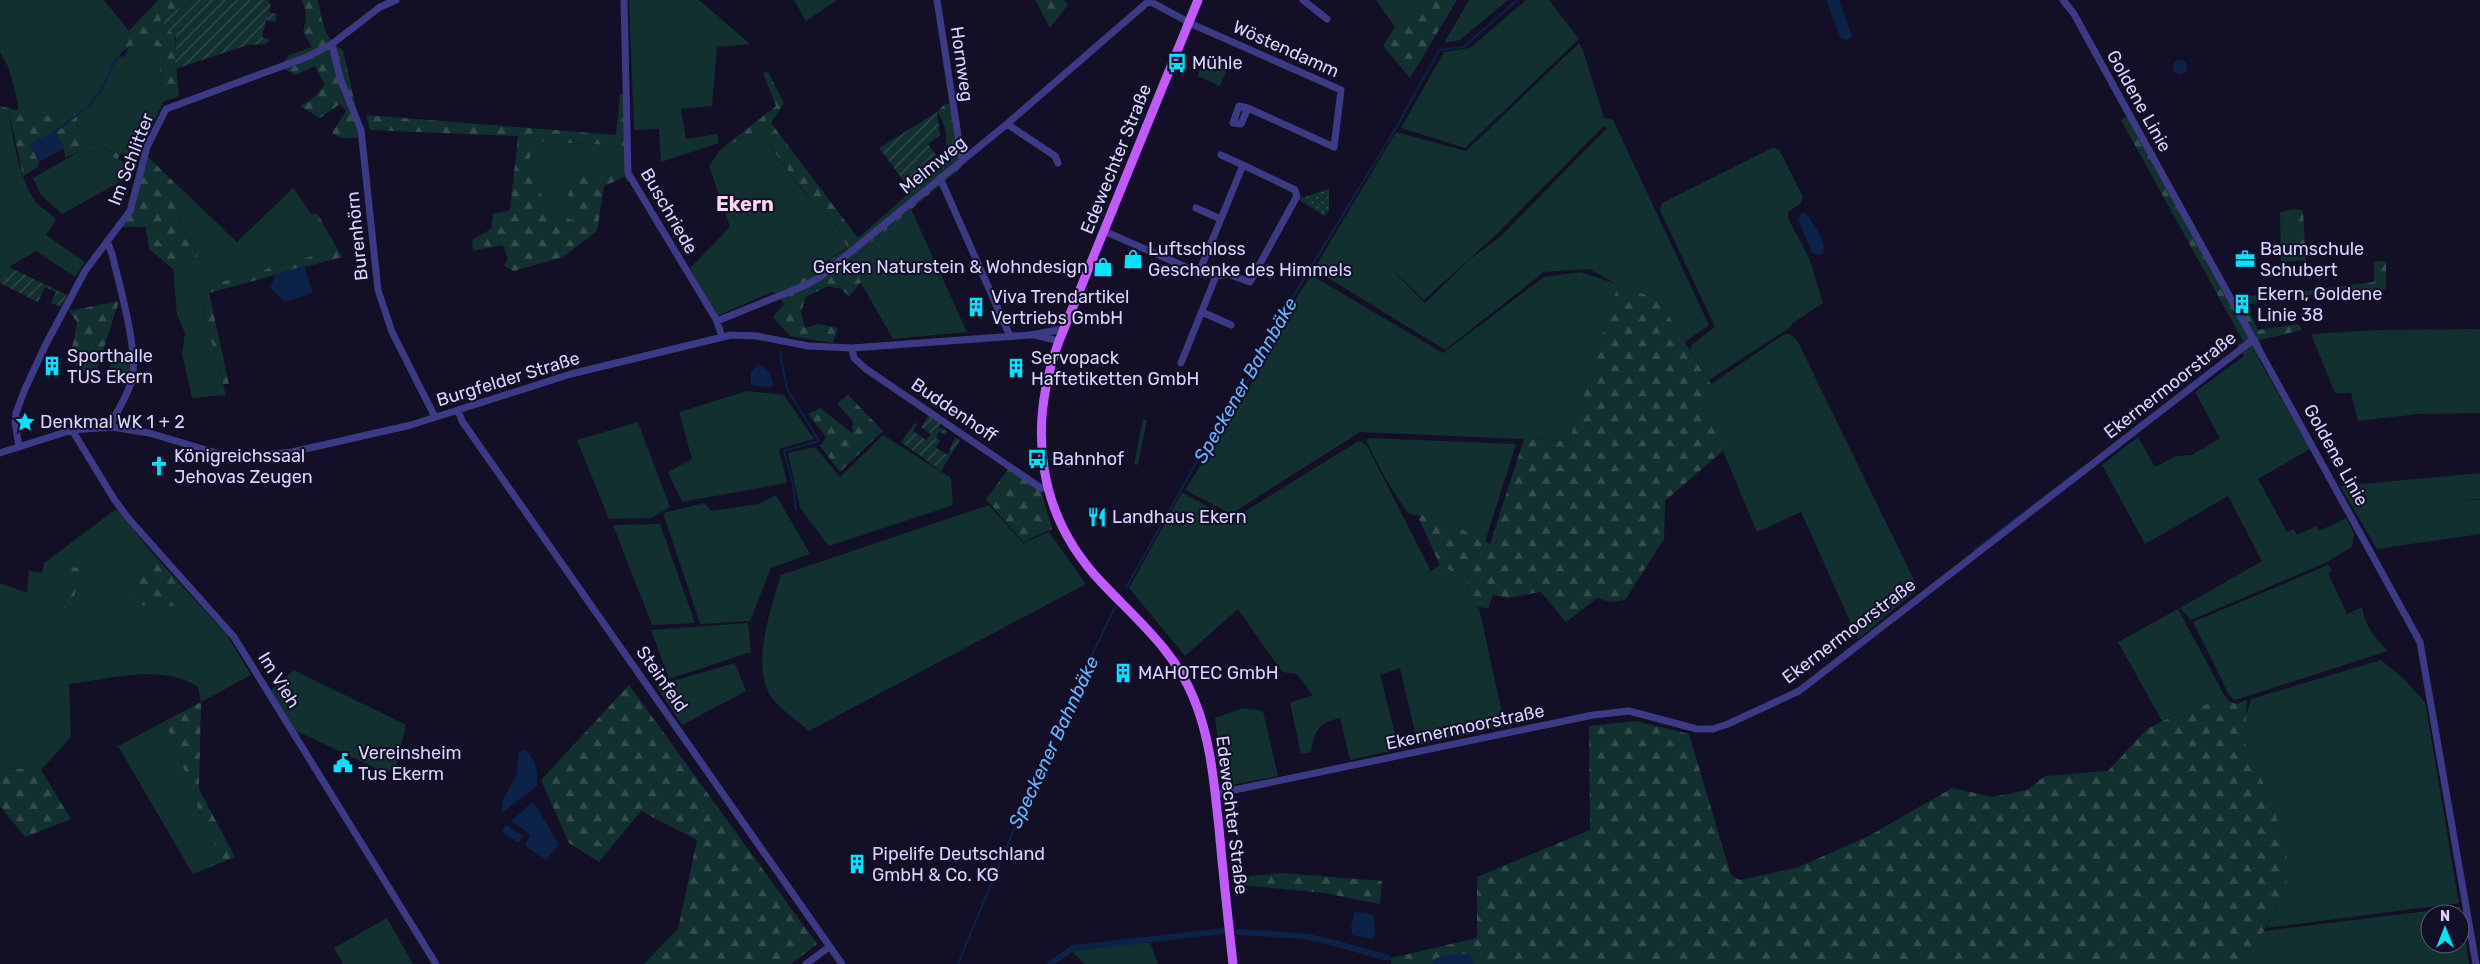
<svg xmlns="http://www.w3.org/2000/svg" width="2480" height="964" font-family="Rubik,sans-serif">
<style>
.grass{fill:#12302f;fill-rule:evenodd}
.forest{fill:url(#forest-firs)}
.park{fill:url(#park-dots)}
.garden{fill:url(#garden-furrows)}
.water{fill:#0c2248}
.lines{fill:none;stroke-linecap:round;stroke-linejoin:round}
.stream{stroke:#0c2248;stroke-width:2}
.canal{stroke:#0c2248;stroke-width:6}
.minor{stroke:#3d3a85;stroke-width:7}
.major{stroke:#c25bff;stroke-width:9}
.labels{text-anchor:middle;stroke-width:4;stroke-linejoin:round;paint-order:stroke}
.street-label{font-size:18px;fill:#d9d4ff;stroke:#130f26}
.poi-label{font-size:18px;fill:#d9d4ff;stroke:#130f26;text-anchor:start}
.water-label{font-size:19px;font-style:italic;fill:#62b6ff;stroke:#130f26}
.quarter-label{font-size:20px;font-weight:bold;fill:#ffd6f0;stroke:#130f26}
</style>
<defs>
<pattern id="forest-firs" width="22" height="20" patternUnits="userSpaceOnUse" patternTransform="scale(1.25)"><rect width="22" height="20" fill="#12302f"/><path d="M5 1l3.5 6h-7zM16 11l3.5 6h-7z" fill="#344d4e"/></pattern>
<pattern id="park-dots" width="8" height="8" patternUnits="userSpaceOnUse" patternTransform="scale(1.25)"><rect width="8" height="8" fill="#12302f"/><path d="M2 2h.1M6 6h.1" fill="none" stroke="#344d4e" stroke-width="1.8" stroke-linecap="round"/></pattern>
<pattern id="garden-furrows" width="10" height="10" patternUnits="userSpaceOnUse" patternTransform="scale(1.25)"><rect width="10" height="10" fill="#12302f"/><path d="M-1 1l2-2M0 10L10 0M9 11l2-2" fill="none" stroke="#344d4e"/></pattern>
</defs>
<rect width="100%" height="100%" fill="#130f26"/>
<path class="grass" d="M0,0H104L129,31L124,50L117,58L125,56L129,47L142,40L158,50L163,102L137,159L78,140L77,114L40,116L18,111L17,99L9,69L0,52Z
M629,0H699L750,44L717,47L712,106L681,109L686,139L717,134L719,143L661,162L659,129L634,130Z
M794,0H837L806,21Z
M1376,0H1421L1395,27Z
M1469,0H1508L1460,40L1444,43Z
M1526,0H1549L1579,39L1465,148L1401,128L1444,52L1470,48Z
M1579,43L1583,50L1604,118L1613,120L1709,325L1685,342L1658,299L1618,285L1569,441L1360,432L1231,514L1185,490L1260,370L1280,324L1311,275L1443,353L1544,277L1581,272L1616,284L1589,269L1544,272L1445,350L1314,269L1396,132L1466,151ZM1604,126L1607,128L1500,237L1470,259L1425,303L1382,260L1424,300L1497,234Z
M1204,56L1228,67L1220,86L1198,76Z
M8,108C13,137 18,173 33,198C39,208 50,211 56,220L46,235L85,262L75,277L36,251L9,267L0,277V118Z
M759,129C771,147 783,166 797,183C813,204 839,221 847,247L800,280L717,316L690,268L730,227L709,166L720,150Z
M533,141L627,146L632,179L627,182L625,177L606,173L573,221L549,207L527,171Z
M1774,147L1780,151L1803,197L1800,204L1788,212V218L1810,260L1823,303L1793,323L1789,328L1709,380L1690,350L1691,345L1715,327L1660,210L1662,203Z
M83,149L118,159L130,165L127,178L62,214L41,195L33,178Z
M173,181L237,242L293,188L312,215L332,250L201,288L205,318L226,395L192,398L182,354L185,333L177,315L173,269L198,256L180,222Z
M911,209L967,332L893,339L849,262Z
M2294,209L2295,261L2281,262L2280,212Z
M2480,329V413L2418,414L2358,421L2351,393H2335L2311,334L2376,330Z
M1789,334L1797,340L1917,586L1916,591L1858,639L1801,512L1757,532L1703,404L1711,384L1783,335Z
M114,350L128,352L130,372L127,383L107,378Z
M2254,351L2310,449L2258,479L2287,532L2294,529L2297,535L2316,526L2319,531L2346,518L2354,534L2352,547L2327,562L2191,620L2180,608L2262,561L2228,496L2145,544L2102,465L2138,437L2155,467L2176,456L2192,455L2220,438L2195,392L2244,356Z
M747,391L784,395L814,439L779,449L787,483L682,502L668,472L692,459L679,412Z
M1143,419L1147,420L1138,465L1134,464Z
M638,422L670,507L651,518L609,519L577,440Z
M883,435L951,478L953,505L829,546L800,508L788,453L815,447L840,477Z
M1369,438L1516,444L1485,542L1446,521L1409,514C1392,492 1378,466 1366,440Z
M1357,442H1362L1367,446L1430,569L1429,572L1440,565L1465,578L1475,607L1479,608L1505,726L1418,745L1400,668L1380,675L1399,749L1350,760L1340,718C1317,723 1315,731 1311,752L1301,754L1290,703L1313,695L1297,674L1282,672L1238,609L1185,656L1129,588L1182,492L1237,523L1234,518Z
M2480,473V499H2465L2480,500V534L2377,549L2340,486Z
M776,495L810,554L771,568L750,621L700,624L663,513L704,503L711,511L758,504Z
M989,505L1023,543L1049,532L1086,584L809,731C798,721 781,710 772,698C750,667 771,608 781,575Z
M116,509L153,554L132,591L176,597L184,588L227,635L251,675L201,702L198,687C164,663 108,679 69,684L71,737L41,770L0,768V583L27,593L29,571L42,573L44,563Z
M660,524L695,623L652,625L613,525Z
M2328,565L2332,570L2328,573L2347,614L2362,607C2365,626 2375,638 2388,651L2235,700L2229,695L2193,622Z
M2178,609L2227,700L2188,708L2162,721L2118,642Z
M748,623L751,652L669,679L651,630Z
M2381,660L2403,678L2425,702L2459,903L2266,928L2286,888L2245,744L2246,716L2251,699Z
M735,663L746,691L682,725L656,686Z
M294,670L406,725L395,771L380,770L296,731L271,690Z
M1243,708L1263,711L1278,776L1227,786L1223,785L1215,718Z
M165,721L186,775L188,787L219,853L188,866L118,746Z
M2460,907L2469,964H2240L2264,931ZM2430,914H2460V944H2430Z
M387,918L413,964H343L334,948Z
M1150,942L1158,964H1085L1071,951Z"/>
<path class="forest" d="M158,0H198L172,12C177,40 175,68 179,96L163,102L158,50L142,40L124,50L129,31Z
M301,0H318C322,20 324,40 343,50L361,130L357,138H341L332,133L346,111L340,104L320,118L300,106L311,100L325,85L315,66L296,75L280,67L289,55L312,47L303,32C306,20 308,11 301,0Z
M1035,0H1065L1068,5L1050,28Z
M1421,0H1457L1410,78L1383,46L1395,27Z
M768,72L784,103L771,123L858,238L939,167L936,162L946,155C947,139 947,125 937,112L945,104H952L962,167L849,261L861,282L849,296L841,289L828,286L806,297L801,312L805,328L818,324L838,328L833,343L790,336L773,317L784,304L773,291L800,280L847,248C841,223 815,205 800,186C785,168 772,148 759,129L720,150L776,106L763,73Z
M620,95L626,96L627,146L534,141L527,171L549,207L573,221L568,195L578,174L606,173L625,177L604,186L597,231L563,257L514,271L504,266L508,259L503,245L473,251L472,240L491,229L493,214L510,210L518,136L370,130L366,115L616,135Z
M0,106L40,116L77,114L78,140L120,154L118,159L83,149L65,158L64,149L30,144L39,162L38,167L23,176L8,108L0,118Z
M2129,115L2229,297L2283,294L2374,282V261H2386V289L2287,297L2246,305L2258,330L2298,324L2302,330L2260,340L2263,356L2259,358L2254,351L2244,356L2237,346L2243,341L2121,120Z
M145,154L173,181L180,222L198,256L173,269L149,249L146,227H123L119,225L130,211Z
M2294,209L2303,210L2306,260L2295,261Z
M317,213L342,257L209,293L229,384H223L205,318L201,288L332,250L312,215Z
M1618,285L1658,299L1711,384L1703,404L1724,450L1665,501L1664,539L1625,600L1611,602L1597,598L1566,622L1541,592L1508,598L1493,595L1488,608L1475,607L1465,578L1440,565L1419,519L1422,515L1446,521L1490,544L1524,439L1569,441Z
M119,301L95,375L86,374L70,359L77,322L69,311Z
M848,395L883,431L840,472L820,446L826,437L808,414L820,408L852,433L853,421L837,404Z
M1009,468L1041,490L1052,529L1023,542L986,499Z
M153,554L184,588L176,597L175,606L138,605L132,591Z
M71,567L81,568L71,610L64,608Z
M629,685L817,944L791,964H644L678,929L697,840L641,811L599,862L569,843L541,780Z
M2227,700L2236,704L2247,700L2245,744L2272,802L2287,856L2286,888L2264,931L2240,964H1391V958L1477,938V877L1590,830L1589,726L1636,721L1689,734L1731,875L1740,880L1796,868L1869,836L1952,788L1993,797L2027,790L2045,776L2108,771L2147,729L2188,708Z
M201,702L199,789L235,857L193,874L188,866L219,853L188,787H182V777L186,775L165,721Z
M0,768L41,770L71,819L25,837L0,806Z
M1282,873L1382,881L1380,904L1324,893L1240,885L1239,877Z"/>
<path class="park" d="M1329,189V210L1325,216L1298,199Z"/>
<path class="garden" d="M198,0H268L271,6L269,12L277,14L275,22L266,20L262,37L270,40L266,44L248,45L175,69L176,37L160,20L172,12Z
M937,112L940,135L928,144L936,155L920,167L927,177L912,192L879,148Z
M9,267L67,295L61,307L51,303L56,292L45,287L38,302L0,283V277Z
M929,415L941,423L939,427L947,431L946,435L939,432L936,438L940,440L936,448L948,455L955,437L960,440L941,471L901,442L915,423L917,424L913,431L926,440L931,434L921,427Z"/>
<path class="water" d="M1826,0H1839L1852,36L1849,39L1844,40L1840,37Z
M2173 67a7 7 0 1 1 14 0a7 7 0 1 1-14 0Z
M56,131L64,149L39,162L30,144Z
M1801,213H1805L1808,216C1814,226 1827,241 1823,253L1818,255L1812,253L1798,219Z
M304,266L313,293L285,302L270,288L276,274Z
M759,364L770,374L773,385L770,388L751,385V371Z
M526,750C536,761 538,771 537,786L502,813V802L516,776L519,752Z
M532,802L538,809L559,845L546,860L525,846L530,834L511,821Z
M506,825L523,836L518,843L502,832Z
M1355,912L1371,914L1374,916L1375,936L1373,939L1352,935L1351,925Z
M1460,954H1467L1474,959V964H1432L1436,958Z"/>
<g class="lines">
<path class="stream" d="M56,131L90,105L103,87L116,58L125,56L129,47
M780,352L787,389L819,441L784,451L793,484L796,510
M1974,550L2086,465
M1126,588L1196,463L1253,373L1275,326L1396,128L1439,50L1464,47L1517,0
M958,964C1008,842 1058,723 1116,605"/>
<path class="canal" d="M1238,932L1304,936L1323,940
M1327,941L1388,958
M1050,964L1073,948L1224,931"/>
<path class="minor" d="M624,0L628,173L717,321L722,337
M937,0L962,161
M1303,0L1327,19
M2063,0L2074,14L2420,642L2476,964
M1149,1L1194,25L1341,90L1334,147L1248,108L1239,106L1233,123L1241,124L1248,108
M332,44L340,78L361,130L378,290L392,332L435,417
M1007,124L1055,156L1058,163
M1221,155L1243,165
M940,178L1010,336
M1196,208L1221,219
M1104,231L1195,271L1200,270L1216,276L1228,274L1250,282L1297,196L1295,190L1243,165L1200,270
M107,241L112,254C119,284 139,352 132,380C128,394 119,408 112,422V427
M1202,312L1231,325
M717,321L806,285L820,277L1007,124L1150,0
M1035,335L1059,341
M852,348L854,358L866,369L1041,488H1048
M1181,363L1216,276
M458,410L462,421L842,964
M72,430L114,499L128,518L234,637L436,964
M19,447L15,423L16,413L25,389L46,344L85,271L130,211L147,147L166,109L307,57L332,44L380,7L396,0
M0,453L72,430L112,427L149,433L220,454L245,457L292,452L411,425L571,374L731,335L757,336L808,346L852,348L1030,335L1064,329
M1215,794L1593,715L1629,711L1697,729H1713L1728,724L1799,691L2254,339
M806,964L829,947"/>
<path class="major" d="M1198,0L1059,341C1027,428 1037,516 1103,584C1137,620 1175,651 1194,699C1211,740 1214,784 1219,828C1223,874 1228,919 1233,964"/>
</g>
<defs>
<symbol id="bus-bare" viewBox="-9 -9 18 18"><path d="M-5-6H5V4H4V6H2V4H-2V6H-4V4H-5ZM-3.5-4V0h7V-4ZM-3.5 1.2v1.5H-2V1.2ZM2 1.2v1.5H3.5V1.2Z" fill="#00e5ff" stroke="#130f26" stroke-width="2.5" paint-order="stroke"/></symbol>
<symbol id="shop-bare" viewBox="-9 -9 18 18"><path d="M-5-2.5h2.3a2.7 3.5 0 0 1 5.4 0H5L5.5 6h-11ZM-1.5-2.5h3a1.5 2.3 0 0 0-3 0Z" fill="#00e5ff" stroke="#130f26" stroke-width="2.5" paint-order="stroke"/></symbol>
<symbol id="office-bare" viewBox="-9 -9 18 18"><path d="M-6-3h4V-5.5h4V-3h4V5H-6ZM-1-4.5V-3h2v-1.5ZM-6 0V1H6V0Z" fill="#00e5ff" stroke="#130f26" stroke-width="2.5" paint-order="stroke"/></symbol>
<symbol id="building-bare" viewBox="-9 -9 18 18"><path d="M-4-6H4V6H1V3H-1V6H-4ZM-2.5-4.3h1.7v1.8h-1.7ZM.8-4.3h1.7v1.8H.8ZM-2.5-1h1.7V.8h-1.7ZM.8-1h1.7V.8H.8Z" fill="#00e5ff" stroke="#130f26" stroke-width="2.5" paint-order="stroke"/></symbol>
<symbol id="sight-bare" viewBox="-9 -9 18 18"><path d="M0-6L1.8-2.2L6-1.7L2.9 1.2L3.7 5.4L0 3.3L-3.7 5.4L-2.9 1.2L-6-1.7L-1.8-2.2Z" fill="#00e5ff" stroke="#130f26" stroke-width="2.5" paint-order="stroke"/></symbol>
<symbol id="church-bare" viewBox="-9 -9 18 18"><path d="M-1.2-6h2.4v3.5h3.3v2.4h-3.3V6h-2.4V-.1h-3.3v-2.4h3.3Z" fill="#00e5ff" stroke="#130f26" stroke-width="2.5" paint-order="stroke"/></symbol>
<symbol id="restaurant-bare" viewBox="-9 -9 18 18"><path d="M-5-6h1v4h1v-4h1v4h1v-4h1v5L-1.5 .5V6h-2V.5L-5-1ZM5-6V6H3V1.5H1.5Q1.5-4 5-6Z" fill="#00e5ff" stroke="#130f26" stroke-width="2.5" paint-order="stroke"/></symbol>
<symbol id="civic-bare" viewBox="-9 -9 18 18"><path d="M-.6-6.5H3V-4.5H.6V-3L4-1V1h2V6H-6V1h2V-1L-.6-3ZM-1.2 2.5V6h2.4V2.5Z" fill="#00e5ff" stroke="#130f26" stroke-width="2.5" paint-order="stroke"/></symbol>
</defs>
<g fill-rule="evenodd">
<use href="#bus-bare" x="1163" y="49" width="28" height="28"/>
<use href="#shop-bare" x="1119" y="245" width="28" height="28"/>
<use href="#office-bare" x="2231" y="245" width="28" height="28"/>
<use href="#shop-bare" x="1089" y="253" width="28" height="28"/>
<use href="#building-bare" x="2228" y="290" width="28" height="28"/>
<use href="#building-bare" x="962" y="293" width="28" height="28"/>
<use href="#building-bare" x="38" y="352" width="28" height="28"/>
<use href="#building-bare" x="1002" y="354" width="28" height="28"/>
<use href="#sight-bare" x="11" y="408" width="28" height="28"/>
<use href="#bus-bare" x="1023" y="445" width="28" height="28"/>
<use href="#church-bare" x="145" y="452" width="28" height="28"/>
<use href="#restaurant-bare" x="1083" y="503" width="28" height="28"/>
<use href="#building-bare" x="1109" y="659" width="28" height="28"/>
<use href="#civic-bare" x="329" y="749" width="28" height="28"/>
<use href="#building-bare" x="843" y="850" width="28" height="28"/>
</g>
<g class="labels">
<g class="street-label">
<text transform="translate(1286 49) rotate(24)" y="6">Wöstendamm</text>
<text transform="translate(962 64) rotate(82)" y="6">Hornweg</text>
<text transform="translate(2139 101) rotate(61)" y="6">Goldene Linie</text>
<text transform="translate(131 159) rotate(-69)" y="6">Im Schlitter</text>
<text transform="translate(1116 159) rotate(-68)" y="6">Edewechter Straße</text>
<text transform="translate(933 165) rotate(-39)" y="6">Melmweg</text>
<text transform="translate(669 211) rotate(60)" y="6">Buschriede</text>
<text transform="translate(357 236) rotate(-96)" y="6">Burenhörn</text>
<text transform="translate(508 379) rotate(-17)" y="6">Burgfelder Straße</text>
<text transform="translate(2170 385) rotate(-38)" y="6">Ekernermoorstraße</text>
<text transform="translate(954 410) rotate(34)" y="6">Buddenhoff</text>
<text transform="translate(2336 455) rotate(61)" y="6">Goldene Linie</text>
<text transform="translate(1849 631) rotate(-37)" y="6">Ekernermoorstraße</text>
<text transform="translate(662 679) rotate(55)" y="6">Steinfeld</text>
<text transform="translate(279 680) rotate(58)" y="6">Im Vieh</text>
<text transform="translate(1465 727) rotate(-12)" y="6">Ekernermoorstraße</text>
<text transform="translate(1232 815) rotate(83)" y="6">Edewechter Straße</text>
</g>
<g class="poi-label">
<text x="1192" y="69">Mühle</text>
<text x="1148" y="255">Luftschloss<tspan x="1148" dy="21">Geschenke des Himmels</tspan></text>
<text x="2260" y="255">Baumschule<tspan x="2260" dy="21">Schubert</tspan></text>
<text x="1088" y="273" text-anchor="end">Gerken Naturstein &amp; Wohndesign</text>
<text x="2257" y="300">Ekern, Goldene<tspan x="2257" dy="21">Linie 38</tspan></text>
<text x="991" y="303">Viva Trendartikel<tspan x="991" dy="21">Vertriebs GmbH</tspan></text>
<text x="67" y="362">Sporthalle<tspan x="67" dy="21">TUS Ekern</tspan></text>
<text x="1031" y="364">Servopack<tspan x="1031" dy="21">Haftetiketten GmbH</tspan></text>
<text x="40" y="428">Denkmal WK 1 + 2</text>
<text x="174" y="462">Königreichssaal<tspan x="174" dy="21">Jehovas Zeugen</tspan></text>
<text x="1052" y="465">Bahnhof</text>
<text x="1112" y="523">Landhaus Ekern</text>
<text x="1138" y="679">MAHOTEC GmbH</text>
<text x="358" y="759">Vereinsheim<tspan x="358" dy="21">Tus Ekerm</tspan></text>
<text x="872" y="860">Pipelife Deutschland<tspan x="872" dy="21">GmbH &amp; Co. KG</tspan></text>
</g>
<g class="water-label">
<text transform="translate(1245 380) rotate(-60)" y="7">Speckener Bahnbäke</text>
<text transform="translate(1053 742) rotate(-65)" y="7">Speckener Bahnbäke</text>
</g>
<g class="quarter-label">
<text x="745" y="211">Ekern</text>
</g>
</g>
<g transform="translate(2445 929)"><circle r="24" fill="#130f26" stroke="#625e7d"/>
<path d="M0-4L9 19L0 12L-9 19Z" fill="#00e5ff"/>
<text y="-8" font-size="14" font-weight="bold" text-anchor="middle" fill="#d9d4ff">N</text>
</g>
</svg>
